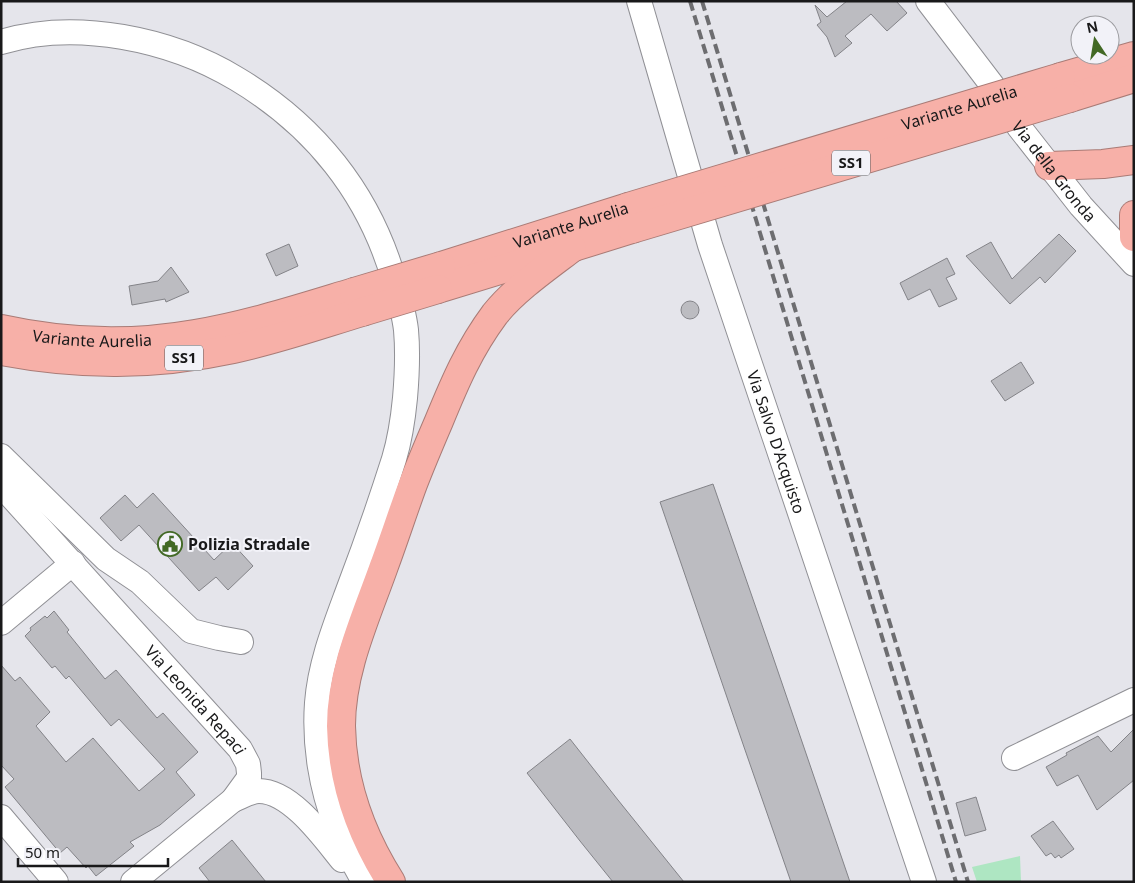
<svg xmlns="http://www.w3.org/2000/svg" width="1135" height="883" font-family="'Noto Sans',sans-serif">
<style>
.green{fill:#aee6c2}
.building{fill:#bcbcc1;stroke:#838388}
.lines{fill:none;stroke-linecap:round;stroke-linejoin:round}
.minor-casing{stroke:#909095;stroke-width:26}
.highway-casing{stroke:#a97b76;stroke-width:30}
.minor{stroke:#fff;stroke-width:24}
.highway{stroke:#f7b0a8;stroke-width:28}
.rail{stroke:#6d6d70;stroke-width:4;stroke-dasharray:10 5;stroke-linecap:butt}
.highway-bridge-casing{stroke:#a97b76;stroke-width:30;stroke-linecap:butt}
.highway-bridge{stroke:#f7b0a8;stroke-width:28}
.labels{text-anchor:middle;stroke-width:4;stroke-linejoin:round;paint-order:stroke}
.shield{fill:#f2f2f8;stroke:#5a5a5d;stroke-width:1}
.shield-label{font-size:15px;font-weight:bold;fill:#19191a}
.street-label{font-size:16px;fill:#19191a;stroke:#f2f2f8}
.poi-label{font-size:16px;font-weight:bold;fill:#19191a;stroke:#f2f2f8;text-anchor:start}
</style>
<rect width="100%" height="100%" fill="#e5e5eb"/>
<path class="green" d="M1020,856L1021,882H977L972,867Z"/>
<path class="building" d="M847,1H896L907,13L887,31L871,14L845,36L852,43L835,57L827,37L817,25L821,22L815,5L827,17Z
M1059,234L1076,251L1045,283L1040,277L1010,304L966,256L991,242L1012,279Z
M289,244L298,266L276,276L266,254Z
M947,258L955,274L946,278L957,299L939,307L930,289L908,300L900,283Z
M171,267L189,292L166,302L165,299L132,305L129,286L158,281Z
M681 310a9 9 0 1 1 18 0a9 9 0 1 1-18 0Z
M1021,362L1034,383L1005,401L991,381Z
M713,484L772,654L850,882H791L744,747L660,502Z
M153,493L214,560L232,543L253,566L228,590L216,577L199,591L139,525L121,541L100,518L125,495L137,508Z
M54,611L69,630L67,632L105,679L116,670L157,718L163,713L198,752L176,772L195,795L160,825L130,842L134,846L96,876L88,866L86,868L67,847L60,853L5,787L14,779L1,765V665L15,681L20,677L50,712L36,726L66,762L93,738L139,791L165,769L119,719L111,726L69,676L66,679L55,666L52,668L25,636L31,630L30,628L45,616L47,618Z
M1134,729V780L1097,810L1078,775L1057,786L1046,767L1067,755L1066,753L1098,736L1111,752Z
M570,739L618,800L684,882H613L580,841L527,773Z
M976,797L986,830L965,836L956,803Z
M1053,821L1074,849L1061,858L1059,855L1055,858L1051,853L1046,856L1031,836Z
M232,840L266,882H210L199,868Z"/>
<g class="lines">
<defs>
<g id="minor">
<path id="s1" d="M639,1L710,245L924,882"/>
<path id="s2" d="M928,1L992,85L1019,127L1081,206L1134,264"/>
<path d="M1,42C76,19 171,39 237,79C314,125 369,193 394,280C399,296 404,313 406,330C408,352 407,375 405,398C403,419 400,439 394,459C380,503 365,546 349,588C335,626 320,663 317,703C314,744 321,788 336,826C343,845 354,863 364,882"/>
<path d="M1,456L106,559L140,582L191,631L219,638L241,642"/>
<path id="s3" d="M1,485L240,749L248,764L249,773V778L233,800L133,882"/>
<path d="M1,623L73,563"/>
<path d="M1014,758L1134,700"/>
<path d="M233,800C241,797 251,791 259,791C291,791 324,838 342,860"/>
<path d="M1,817L56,882"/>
</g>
<g id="highway">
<path d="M1061,77L1134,56"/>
<path d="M1070,98L1134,78"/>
<path d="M1049,166L1103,164L1134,160"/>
<path d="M1134,215V237"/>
<path id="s4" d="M441,266L628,207"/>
<path d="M438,289L632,229"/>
<path id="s5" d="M1,329C64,343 132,345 195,334C249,325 301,308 354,292"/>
<path d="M1,351C80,366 154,366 233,349C276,340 319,325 362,312"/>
<path d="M391,882C361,835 342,781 341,726C341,670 366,617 384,566C394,539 403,511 413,484C421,463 430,442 439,421C455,382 469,349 495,314C514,290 547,267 572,248"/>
</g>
</defs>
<use href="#minor" class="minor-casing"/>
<use href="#highway" class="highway-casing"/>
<use href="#minor" class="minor"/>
<use href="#highway" class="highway"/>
<path class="rail" d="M690,1L956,882
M702,1L968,882"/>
<defs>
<g id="highway-bridge">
<path id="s6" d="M628,207L1061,77"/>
<path d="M632,229L1070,98"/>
<path d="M354,292L441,266"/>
<path d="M362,312L438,289"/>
</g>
</defs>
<use href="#highway-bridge" class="highway-bridge-casing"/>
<use href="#highway-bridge" class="highway-bridge"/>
</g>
<defs>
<symbol id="civic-ring" viewBox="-11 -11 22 22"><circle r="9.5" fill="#f2f2f8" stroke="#426925" stroke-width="1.5"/><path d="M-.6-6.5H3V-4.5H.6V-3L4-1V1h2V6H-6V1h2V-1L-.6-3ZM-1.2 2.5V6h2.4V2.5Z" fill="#426925"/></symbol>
</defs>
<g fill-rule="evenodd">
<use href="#civic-ring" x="156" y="530" width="28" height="28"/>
</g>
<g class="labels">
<g class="shield">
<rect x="832" y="150.5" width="38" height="25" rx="4"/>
<rect x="165" y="345.5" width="38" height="25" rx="4"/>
</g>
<g class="shield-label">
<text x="851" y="168">SS1</text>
<text x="184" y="363">SS1</text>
</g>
<g class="street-label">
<text dy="6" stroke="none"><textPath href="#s6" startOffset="346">Variante Aurelia</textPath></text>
<text dy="6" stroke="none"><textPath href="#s2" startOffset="212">Via della Gronda</textPath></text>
<text dy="6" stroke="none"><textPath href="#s4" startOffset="136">Variante Aurelia</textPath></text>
<text dy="6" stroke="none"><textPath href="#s5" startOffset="92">Variante Aurelia</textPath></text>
<text dy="6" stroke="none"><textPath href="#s1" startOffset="462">Via Salvo D'Acquisto</textPath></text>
<text dy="6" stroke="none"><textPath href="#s3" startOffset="290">Via Leonida Repaci</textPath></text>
</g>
<g class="poi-label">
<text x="188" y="550">Polizia Stradale</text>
</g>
</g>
<rect width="1135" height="883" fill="none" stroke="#19191a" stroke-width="5"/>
<g transform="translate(1095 40) rotate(348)"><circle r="24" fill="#f2f2f8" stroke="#9b9b9f"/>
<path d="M0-4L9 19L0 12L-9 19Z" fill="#426925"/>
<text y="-8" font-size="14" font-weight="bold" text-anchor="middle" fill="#19191a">N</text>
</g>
<path d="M18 858v8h150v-8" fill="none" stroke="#19191a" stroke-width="2.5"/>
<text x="25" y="858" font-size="15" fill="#19191a" stroke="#f2f2f8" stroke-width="4" paint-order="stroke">50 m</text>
</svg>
